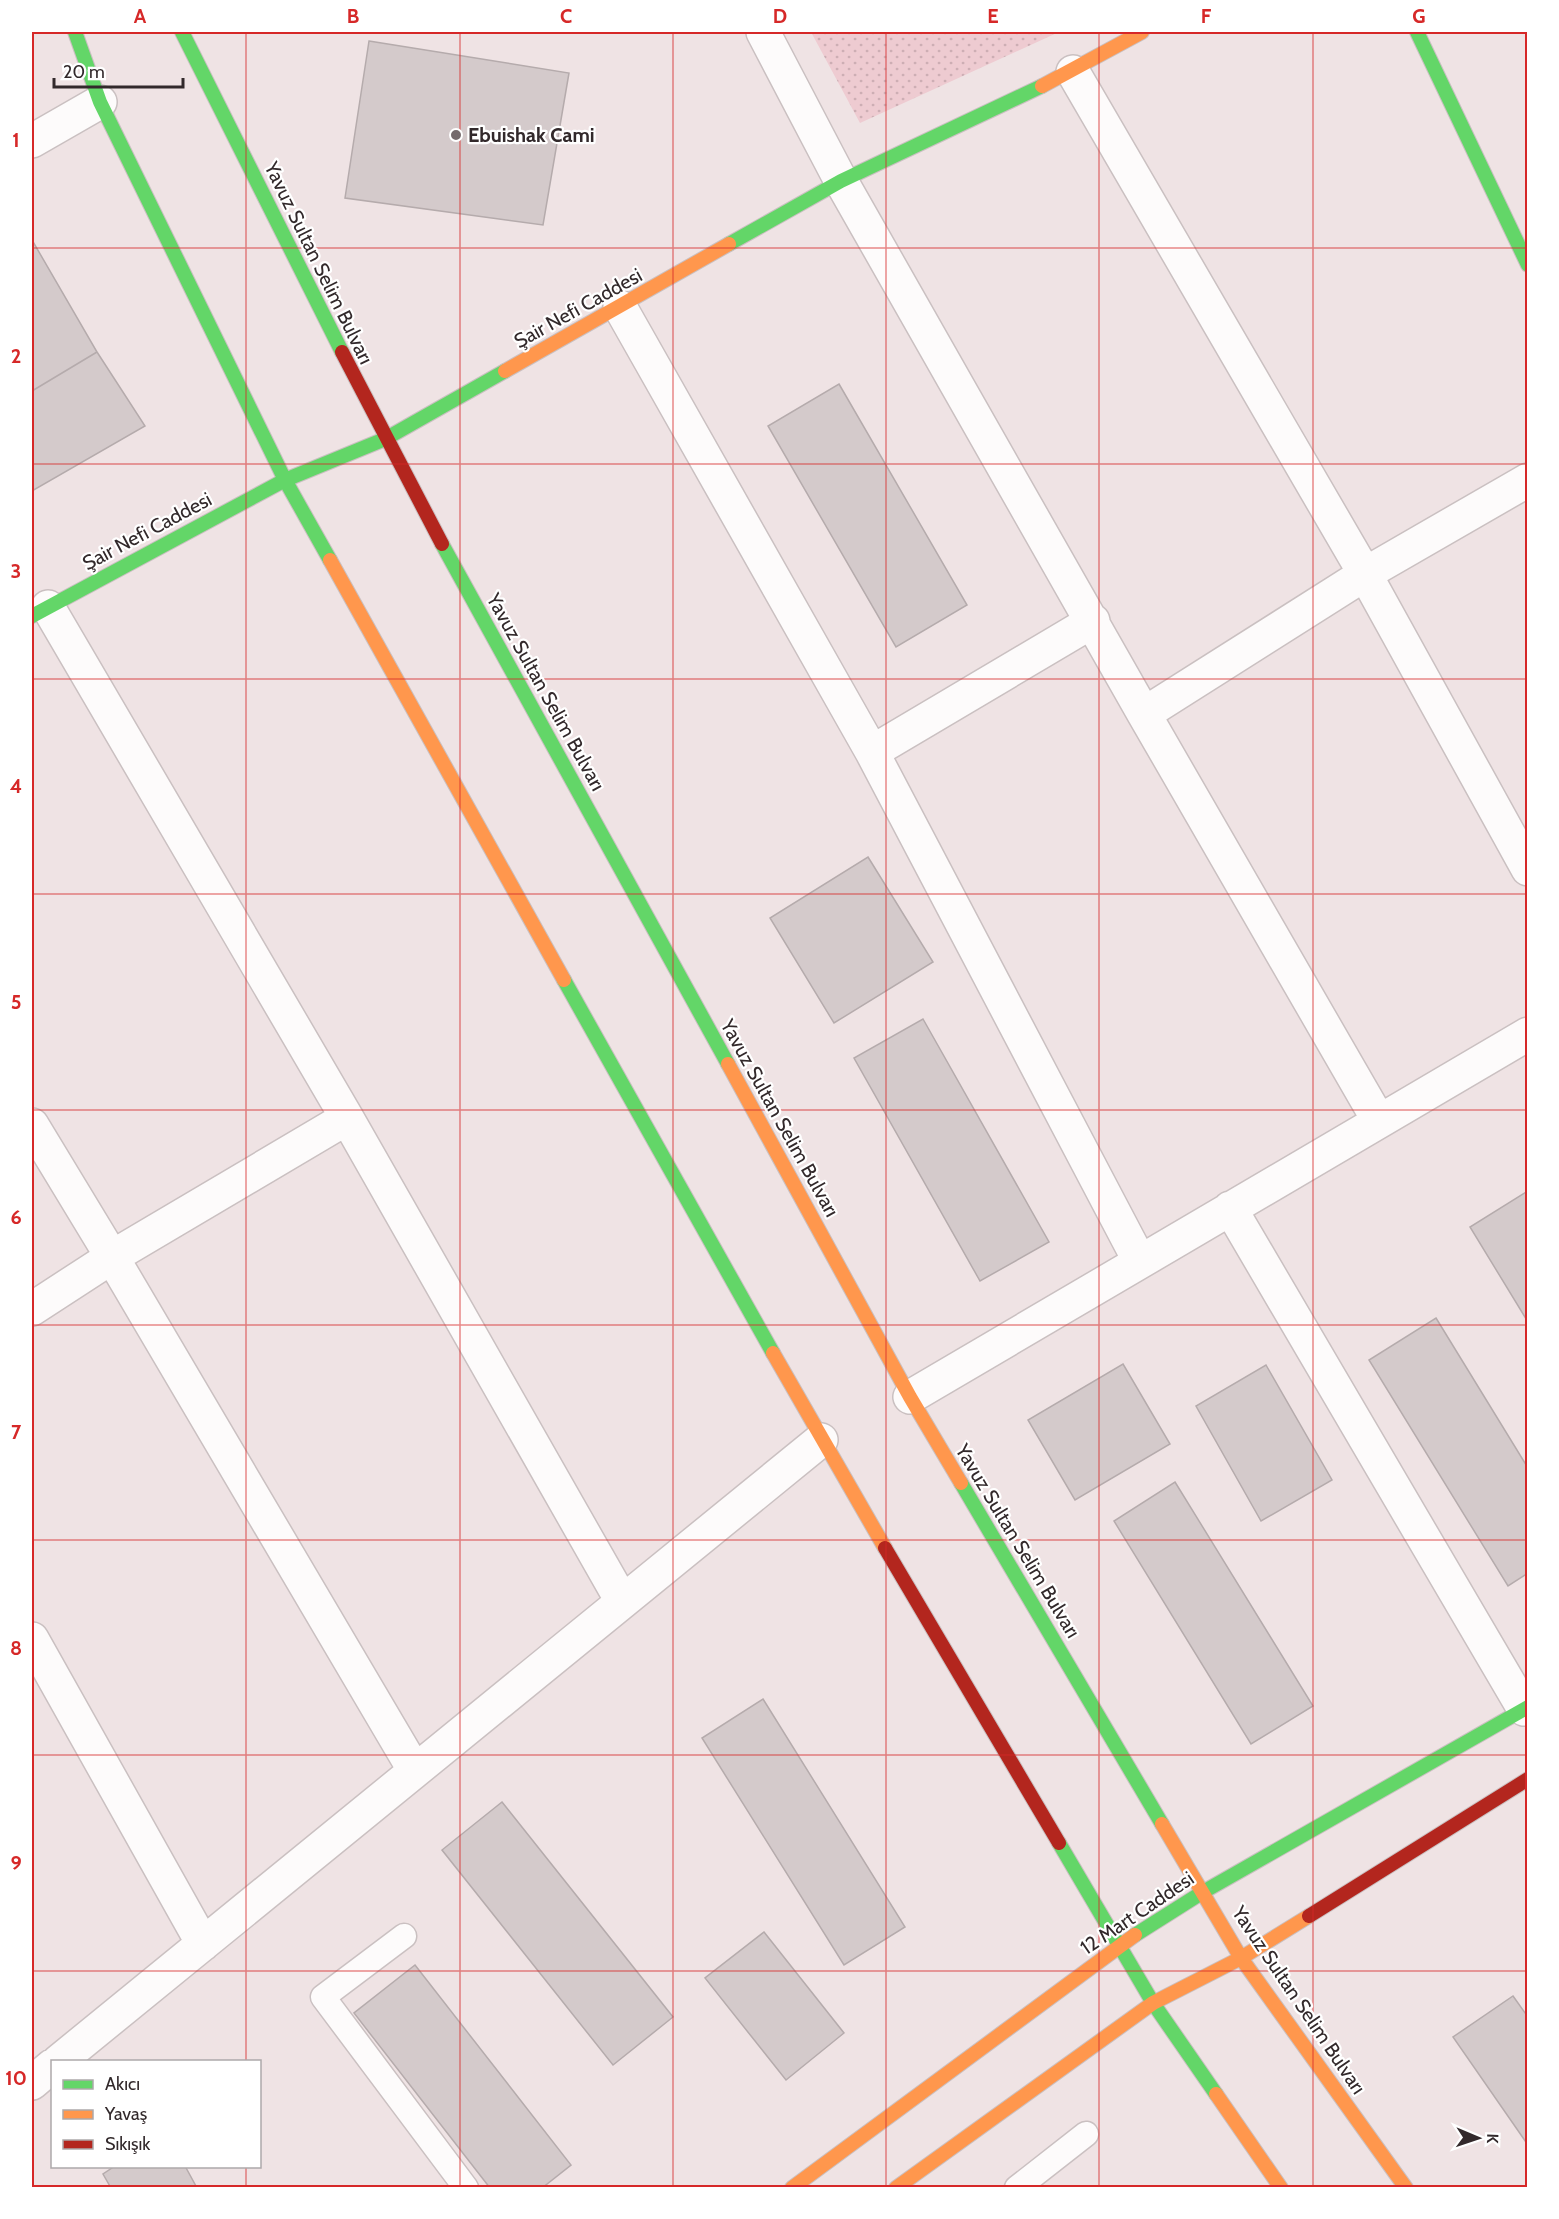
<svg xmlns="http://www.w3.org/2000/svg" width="1559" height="2219" font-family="Cabin,sans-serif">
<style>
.grass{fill:url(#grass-dots)}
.building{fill:#d4cacb;stroke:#b5abac;stroke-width:1.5}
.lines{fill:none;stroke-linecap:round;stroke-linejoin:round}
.lane-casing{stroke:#cac0c1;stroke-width:27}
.street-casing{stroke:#cac0c1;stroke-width:36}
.fast-casing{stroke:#cac0c1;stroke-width:16}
.slow-casing{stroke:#cac0c1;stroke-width:16}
.jam-casing{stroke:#cac0c1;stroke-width:16}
.lane{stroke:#fdfbfb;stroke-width:24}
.street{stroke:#fdfbfb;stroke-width:33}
.fast{stroke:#63d668;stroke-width:14}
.slow{stroke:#ff974d;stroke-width:14}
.jam{stroke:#b3261e;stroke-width:14}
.grid{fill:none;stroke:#d62828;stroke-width:1.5;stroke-opacity:0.55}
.poi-dot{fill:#746a6c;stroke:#fff;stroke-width:2}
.labels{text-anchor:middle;stroke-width:4.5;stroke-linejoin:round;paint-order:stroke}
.poi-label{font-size:20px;font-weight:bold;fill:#32292b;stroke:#fff;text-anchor:start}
.street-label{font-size:20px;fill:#32292b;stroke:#fff}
.neatline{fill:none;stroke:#d62828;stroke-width:2}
.grid-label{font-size:20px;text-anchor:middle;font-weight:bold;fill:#d62828}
</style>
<defs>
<pattern id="grass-dots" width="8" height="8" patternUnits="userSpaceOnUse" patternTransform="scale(1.5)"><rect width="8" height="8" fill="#eecbd1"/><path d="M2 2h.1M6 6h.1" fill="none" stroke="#cdaeb4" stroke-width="1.8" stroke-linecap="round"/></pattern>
</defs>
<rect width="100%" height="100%" fill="#efe3e4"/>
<path class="grass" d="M811,32H1059L860,123Z"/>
<path class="building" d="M369,41L569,73L543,225L345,198Z
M32,240L97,352L32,391Z
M97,352L145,426L32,491V391Z
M839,384L967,605L896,647L768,426Z
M868,857L933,962L834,1023L770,918Z
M923,1019L1049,1242L980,1281L854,1058Z
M1528,1191V1322L1470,1227Z
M1436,1318L1528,1468V1573L1508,1586L1369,1360Z
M1123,1364L1170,1444L1075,1500L1028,1420Z
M1266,1365L1332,1480L1261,1521L1196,1406Z
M1175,1482L1313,1706L1251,1744L1114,1521Z
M763,1699L905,1927L844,1965L702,1738Z
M502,1802L673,2017L613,2065L442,1850Z
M764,1932L844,2033L786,2080L705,1978Z
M415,1965L571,2165L542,2188H490L354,2013Z
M1513,1996L1528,2017V2145L1453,2037Z
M115,2166H185L197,2188H111L103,2174Z"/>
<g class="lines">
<defs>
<path id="lane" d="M404,1936L323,1997L466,2188
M1017,2188L1086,2134"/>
<path id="street" d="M763,32L841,181L1144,714L1379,1121
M1073,72L1365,574L1528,869
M32,141L100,102
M620,307L872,752L1139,1260
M48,607L347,1118L622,1601
M1144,714L1365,574L1528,480
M872,752L1093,621
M32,1125L112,1257L415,1771
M1230,1208L1524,1709
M32,1309L112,1257L347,1118
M910,1397L1528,1034
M32,1639L203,1944
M58,2062L821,1440
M32,2083L52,2066"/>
<path id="fast" d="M75,32L100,102L285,480L330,560
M182,32L342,352
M1417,32L1528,265
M729,244L841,181L1042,86
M442,544L728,1064
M32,616L285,480L385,439L505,371
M564,980L773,1353
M961,1483L1162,1824
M1059,1843L1153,2003L1216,2094
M1135,1935L1203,1892L1528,1707"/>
<path id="slow" d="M1042,86L1142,32
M505,371L729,244
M330,560L564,980
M728,1064L910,1397L961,1483
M773,1353L885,1548
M1162,1824L1241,1958L1406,2188
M1216,2094L1281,2188
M792,2188L1135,1935
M896,2188L1153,2003L1241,1958L1309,1916"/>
<path id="jam" d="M342,352L442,544
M885,1548L1059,1843
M1309,1916L1528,1779"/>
</defs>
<use href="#lane" class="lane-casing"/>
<use href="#street" class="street-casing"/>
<use href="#fast" class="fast-casing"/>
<use href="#slow" class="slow-casing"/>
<use href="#jam" class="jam-casing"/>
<use href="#lane" class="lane"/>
<use href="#street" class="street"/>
<use href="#fast" class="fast"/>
<use href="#slow" class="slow"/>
<use href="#jam" class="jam"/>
</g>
<path class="grid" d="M246,32V2062M460,32V2188M673,32V2188M886,32V2188M1099,32V2188M1313,32V2188M32,248H1528M32,464H1528M32,679H1528M32,894H1528M32,1110H1528M32,1325H1528M32,1540H1528M32,1755H1528M32,1971H1528M246,2166V2188"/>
<circle class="poi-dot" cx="456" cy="135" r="6"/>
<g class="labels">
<g class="poi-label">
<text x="468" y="142">Ebuishak Cami</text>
</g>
<g class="street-label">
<text transform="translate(319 263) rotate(64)" y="7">Yavuz Sultan Selim Bulvarı</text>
<text transform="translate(578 308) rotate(-29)" y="7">Şair Nefi Caddesi</text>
<text transform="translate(147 531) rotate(-28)" y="7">Şair Nefi Caddesi</text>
<text transform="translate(546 692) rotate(61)" y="7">Yavuz Sultan Selim Bulvarı</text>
<text transform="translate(780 1118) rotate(61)" y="7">Yavuz Sultan Selim Bulvarı</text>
<text transform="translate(1018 1541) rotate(59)" y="7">Yavuz Sultan Selim Bulvarı</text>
<text transform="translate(1137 1913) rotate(-34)" y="7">12 Mart Caddesi</text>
<text transform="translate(1299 2000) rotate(56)" y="7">Yavuz Sultan Selim Bulvarı</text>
</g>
</g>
<rect width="1559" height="2219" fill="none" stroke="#ffffff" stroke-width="66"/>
<rect x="51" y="2060" width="210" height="108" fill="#ffffff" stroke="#ada9aa" stroke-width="1.5"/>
<rect x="63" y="2080" width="30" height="9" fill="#63d668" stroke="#ada9aa" stroke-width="1.5"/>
<text x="105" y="2090" font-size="18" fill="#32292b">Akıcı</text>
<rect x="63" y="2110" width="30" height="9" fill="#ff974d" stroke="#ada9aa" stroke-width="1.5"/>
<text x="105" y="2120" font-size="18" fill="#32292b">Yavaş</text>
<rect x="63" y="2140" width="30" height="9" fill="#b3261e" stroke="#ada9aa" stroke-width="1.5"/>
<text x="105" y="2150" font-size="18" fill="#32292b">Sıkışık</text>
<g transform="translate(1478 2138) rotate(92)" stroke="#ffffff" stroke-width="4.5" paint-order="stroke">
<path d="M0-4.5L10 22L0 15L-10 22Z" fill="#32292b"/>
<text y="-9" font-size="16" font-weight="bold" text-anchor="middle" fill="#32292b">K</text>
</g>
<path d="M54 78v9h129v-9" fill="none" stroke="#32292b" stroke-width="3"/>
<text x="63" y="78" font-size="18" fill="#32292b" stroke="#ffffff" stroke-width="4.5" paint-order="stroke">20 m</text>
<rect x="33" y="33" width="1493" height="2153" class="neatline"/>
<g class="grid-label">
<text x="140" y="23">A</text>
<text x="353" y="23">B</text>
<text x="566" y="23">C</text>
<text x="780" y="23">D</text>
<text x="993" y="23">E</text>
<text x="1206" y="23">F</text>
<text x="1419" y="23">G</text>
<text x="16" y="147">1</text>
<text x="16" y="363">2</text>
<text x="16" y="578">3</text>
<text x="16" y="793">4</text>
<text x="16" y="1009">5</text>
<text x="16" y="1224">6</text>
<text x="16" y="1439">7</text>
<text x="16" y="1655">8</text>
<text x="16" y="1870">9</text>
<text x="16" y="2085">10</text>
</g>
</svg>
